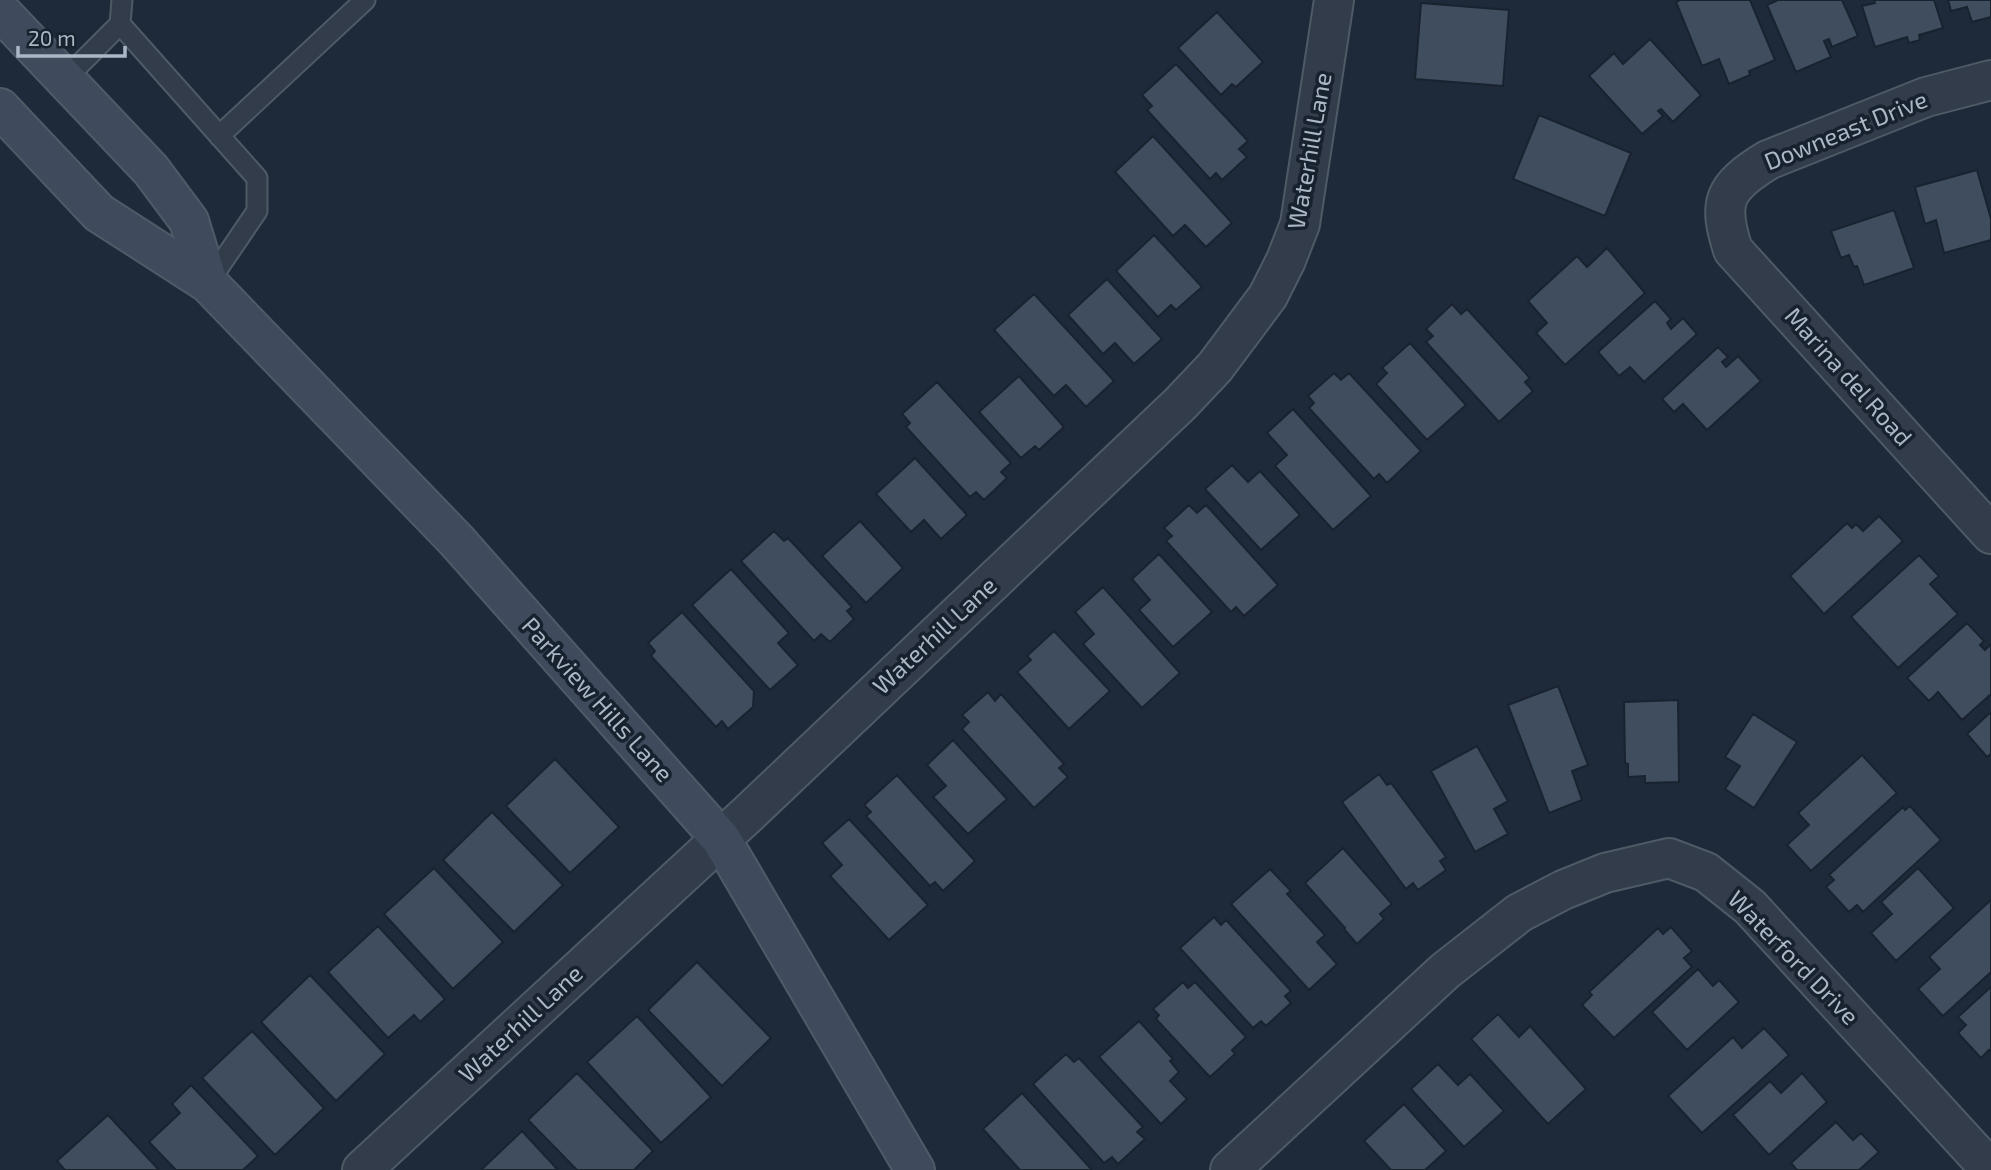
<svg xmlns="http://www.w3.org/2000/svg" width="1991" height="1170" font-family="'Exo 2',sans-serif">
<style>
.building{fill:#3f4d5e;stroke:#192330;stroke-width:2}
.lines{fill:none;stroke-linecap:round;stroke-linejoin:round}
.lane-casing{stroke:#4f5a67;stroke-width:23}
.street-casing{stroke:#4f5a67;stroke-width:42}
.secondary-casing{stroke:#4f5a67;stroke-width:42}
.lane{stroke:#323c4a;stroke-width:19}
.street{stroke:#323c4a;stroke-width:38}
.secondary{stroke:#3f4b5d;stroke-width:38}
.labels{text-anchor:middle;stroke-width:7;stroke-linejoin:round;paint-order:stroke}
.street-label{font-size:24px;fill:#acb7c6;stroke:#18212e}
</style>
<rect width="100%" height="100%" fill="#1e2a39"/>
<path class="building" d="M1680,0H1750L1775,60L1749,71L1750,75L1729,84L1719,59L1702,66L1676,2Z
M1778,0H1842L1858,36L1832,47L1829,39L1824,41L1831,57L1796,72L1767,5Z
M1874,0H1934L1943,28L1919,35L1920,40L1909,43L1907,37L1875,47L1862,6L1875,3Z
M1948,0H1991V17L1972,22L1967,7L1951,11Z
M1421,3L1509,10L1503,86L1415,79Z
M1217,12L1263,62L1236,87L1232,84L1221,95L1178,48Z
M1650,39L1701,95L1673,122L1661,109L1658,111L1663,116L1642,134L1589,76L1614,53L1623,64Z
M1176,64L1248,141L1239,149L1247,157L1222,180L1216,173L1210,179L1147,110L1152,106L1142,95Z
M1539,115L1631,153L1605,216L1513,179Z
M1153,136L1232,223L1206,247L1185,225L1173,236L1115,172Z
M1977,170L1991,219V240L1944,253L1936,220L1925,224L1915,187Z
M1894,210L1914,268L1864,285L1857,266L1854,267L1849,255L1841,258L1831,231Z
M1154,235L1202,287L1176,310L1171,305L1158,317L1116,271Z
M1607,248L1645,293L1565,365L1536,333L1547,323L1528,301L1577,256L1587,267Z
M1107,279L1162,339L1134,364L1115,343L1103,354L1068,315Z
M1034,294L1114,381L1086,407L1066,385L1054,396L994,330Z
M1655,301L1671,319L1667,323L1671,329L1683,318L1697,334L1644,382L1630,367L1619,376L1598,352Z
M1452,304L1461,314L1467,309L1530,378L1525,382L1533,391L1499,422L1426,342L1433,336L1426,329Z
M1410,343L1466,405L1427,440L1376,384L1387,373L1382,368Z
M1718,347L1728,357L1722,362L1726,367L1738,356L1761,381L1707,430L1683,404L1674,412L1662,399Z
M1334,373L1341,380L1349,373L1421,451L1387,483L1379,474L1374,479L1309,408L1314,403L1308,396Z
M1019,376L1064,427L1039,450L1035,446L1021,458L979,412Z
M937,382L1011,463L1001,472L1007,478L984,500L976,492L970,497L906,427L910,423L902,414Z
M1293,409L1371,496L1333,530L1275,466L1287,455L1267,433Z
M915,458L967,515L941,539L924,520L911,532L876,494Z
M1232,465L1248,482L1260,471L1300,515L1261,550L1205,489Z
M1189,505L1197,513L1206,505L1278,585L1244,616L1236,607L1231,612L1166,541L1172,536L1164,528Z
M1879,516L1903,541L1824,614L1790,576L1847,523L1852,528L1856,524L1863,531Z
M860,521L903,568L866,603L822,556Z
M774,531L784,541L788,538L852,607L847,611L854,619L830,642L821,634L814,641L741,561Z
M1159,554L1212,612L1173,647L1139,610L1150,600L1132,579Z
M1919,555L1939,576L1930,584L1958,614L1898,668L1851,617Z
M731,569L789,633L778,643L798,665L770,690L692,605Z
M1103,587L1180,673L1142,708L1083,644L1094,634L1075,612Z
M682,612L754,691L753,707L728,729L722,721L716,727L651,656L655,651L648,643Z
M1967,623L1984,641L1980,645L1985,650L1991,644V694L1962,720L1938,692L1929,701L1907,678Z
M1054,631L1110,691L1069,729L1017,672L1031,660L1027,656Z
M1558,686L1588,765L1572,771L1582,800L1549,813L1508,705Z
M988,692L995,701L1001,694L1064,764L1059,768L1068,777L1034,808L962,729L969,722L962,715Z
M1678,700L1679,782L1645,783V776L1628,777V764L1625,763L1624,702Z
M1991,712V754L1987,757L1967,734Z
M1753,714L1797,742L1754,808L1725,789L1740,766L1725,757Z
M953,740L1007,799L968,834L933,797L946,786L927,765Z
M1477,746L1508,801L1494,809L1508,834L1475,852L1431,771Z
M1862,755L1897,793L1811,871L1787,845L1809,825L1798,813Z
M555,759L619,827L570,873L506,806Z
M1379,774L1387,785L1391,783L1446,857L1440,861L1446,870L1418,890L1413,883L1406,889L1342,802Z
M897,775L975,861L943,891L935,882L930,886L866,816L871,812L864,805Z
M1910,806L1941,840L1863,912L1857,905L1849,912L1826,887L1834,880L1829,875L1903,807L1905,810Z
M492,812L563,885L514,932L443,860Z
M849,819L928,905L889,940L830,876L842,865L822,843Z
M1343,848L1392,904L1380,914L1384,919L1357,944L1344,929L1345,928L1305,883Z
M434,868L503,942L453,989L384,914Z
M1918,868L1954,908L1896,961L1871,933L1892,914L1881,902Z
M1270,869L1291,891L1287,894L1325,935L1317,942L1337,964L1309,990L1231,904Z
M1991,900V972L1943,1016L1918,989L1940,969L1929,957Z
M1214,917L1221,925L1226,920L1291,991L1285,996L1291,1003L1266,1026L1261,1021L1253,1028L1180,948Z
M378,926L445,999L420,1022L414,1015L388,1038L328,972Z
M1671,927L1692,951L1684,958L1692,967L1614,1038L1582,1005L1592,995L1589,992L1658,928L1663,934Z
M697,962L771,1038L722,1086L648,1010Z
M1698,969L1713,986L1719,980L1739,1002L1687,1050L1652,1012Z
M310,975L385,1054L336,1101L261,1022Z
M1183,982L1188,988L1195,982L1246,1037L1232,1050L1235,1054L1210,1077L1156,1019L1159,1015L1153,1009Z
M1991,987V1052L1989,1050L1981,1058L1958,1033L1966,1025L1958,1017Z
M1498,1014L1519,1037L1530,1026L1586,1089L1548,1124L1471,1039Z
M637,1016L711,1097L661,1143L587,1062Z
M1139,1021L1173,1059L1170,1061L1179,1072L1170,1081L1187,1099L1161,1124L1099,1057Z
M1764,1028L1789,1055L1702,1133L1668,1096L1733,1037L1742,1048Z
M252,1031L324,1108L275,1155L202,1078Z
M1066,1054L1074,1062L1079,1058L1143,1127L1137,1132L1145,1139L1118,1164L1112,1157L1104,1163L1033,1084Z
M1438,1064L1458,1085L1470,1074L1504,1111L1464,1147L1411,1089Z
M577,1073L653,1151L634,1170H577L528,1120Z
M1802,1073L1827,1102L1769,1155L1733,1115L1770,1081L1781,1093Z
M191,1085L258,1156L243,1170H176L149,1142L180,1113L172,1104Z
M1022,1093L1092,1170H1020L983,1129Z
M1404,1104L1446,1151L1425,1170H1391L1364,1141Z
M108,1115L159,1170H65L57,1161Z
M1836,1122L1853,1140L1861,1133L1879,1152L1859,1170H1797L1791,1163Z
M522,1131L558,1170H481Z"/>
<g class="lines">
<defs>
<path id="lane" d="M122,0L120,24L257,178V211L208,283
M65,79L120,24
M219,136L365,0"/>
<path id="street" d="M1991,80L1926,97L1768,160C1724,187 1717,201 1733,250L1991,534
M362,1170L749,813L1180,404L1215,367L1268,296L1286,260L1300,224L1334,0
M1230,1170L1445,971L1519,913L1563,890L1605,873L1669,858L1706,872L1750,907L1991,1170"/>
<path id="secondary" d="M0,11L151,170L189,221L208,283
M0,108L99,213L208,283L456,540L721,839L915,1170"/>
</defs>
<use href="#lane" class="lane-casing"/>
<use href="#street" class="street-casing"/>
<use href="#secondary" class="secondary-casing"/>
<use href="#lane" class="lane"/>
<use href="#street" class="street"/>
<use href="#secondary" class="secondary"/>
</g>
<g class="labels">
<g class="street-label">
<text transform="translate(1846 131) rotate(-22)" y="8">Downeast Drive</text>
<text transform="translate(1310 151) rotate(-80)" y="8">Waterhill Lane</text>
<text transform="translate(1848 377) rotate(48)" y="8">Marina del Road</text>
<text transform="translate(935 636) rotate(-43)" y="8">Waterhill Lane</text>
<text transform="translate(597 700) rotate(48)" y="8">Parkview Hills Lane</text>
<text transform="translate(1793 958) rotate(46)" y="8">Waterford Drive</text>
<text transform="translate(521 1024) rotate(-43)" y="8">Waterhill Lane</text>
</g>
</g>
<path d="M18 46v10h107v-10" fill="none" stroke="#acb7c6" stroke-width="3.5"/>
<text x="28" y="46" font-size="21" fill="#acb7c6" stroke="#18212e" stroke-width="5" paint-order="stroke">20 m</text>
</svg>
